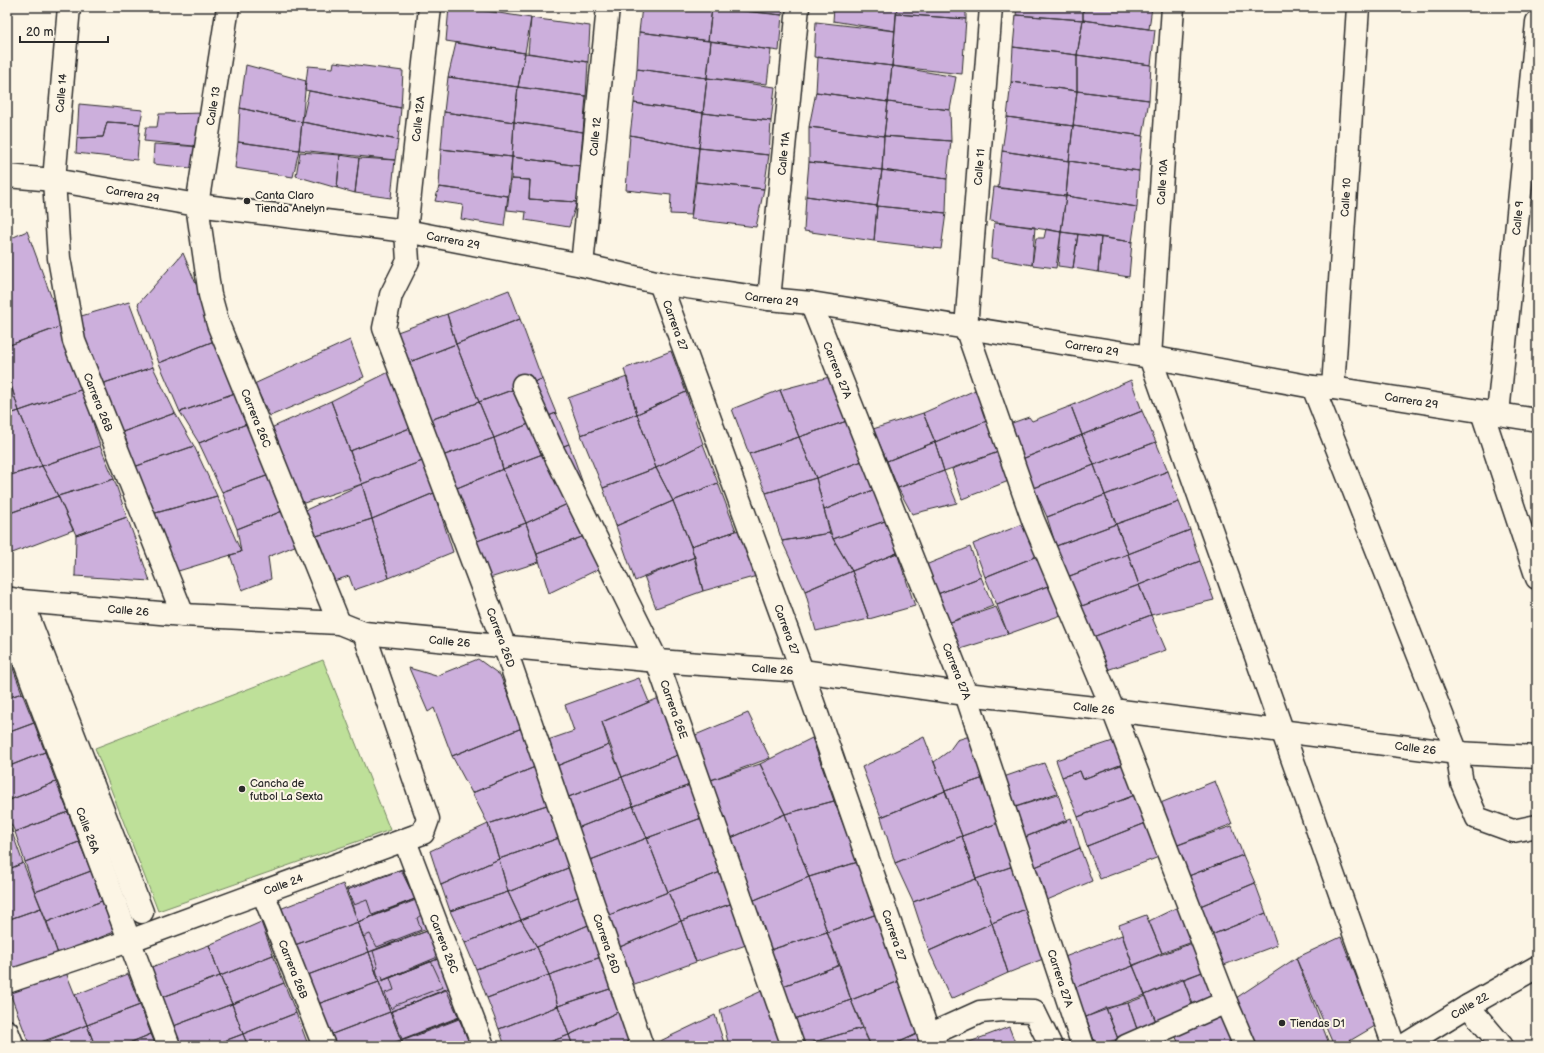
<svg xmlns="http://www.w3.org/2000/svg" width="1544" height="1053" font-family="'Balsamiq Sans',sans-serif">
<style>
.green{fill:#bee099;stroke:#748662}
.building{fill:#ccafdc;stroke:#2b2b2b}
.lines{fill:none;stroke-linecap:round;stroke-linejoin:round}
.minor-casing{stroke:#2b2b2b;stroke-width:25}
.minor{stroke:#fcf5e5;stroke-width:22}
.poi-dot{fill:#2b2b2b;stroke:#fcf5e5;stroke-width:1.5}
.labels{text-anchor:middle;stroke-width:4;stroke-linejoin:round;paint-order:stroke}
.street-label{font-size:11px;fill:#2b2b2b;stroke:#fcf5e5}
.poi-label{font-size:11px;fill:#2b2b2b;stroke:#fcf5e5;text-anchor:start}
</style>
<rect width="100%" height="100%" fill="#fcf5e5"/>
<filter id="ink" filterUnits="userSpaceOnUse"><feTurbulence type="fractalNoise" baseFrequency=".025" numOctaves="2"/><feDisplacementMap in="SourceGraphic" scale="8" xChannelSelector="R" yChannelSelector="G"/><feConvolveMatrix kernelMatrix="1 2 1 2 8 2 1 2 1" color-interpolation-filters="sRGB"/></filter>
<g filter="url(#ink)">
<path class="green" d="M323,660L390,830L158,911L95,748Z"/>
<path class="building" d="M449,7H460L531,18L525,53L446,41Z
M642,7L712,8L708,41L639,32Z
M717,7H783L782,15Z
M834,7H897L895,31L833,21Z
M897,7H966V19L896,14Z
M1017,7H1083V20L1016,15Z
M1083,7H1152L1149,29L1083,20Z
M712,8L782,15L779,51L708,41Z
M896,14L966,19L962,74L892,66Z
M1016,15L1083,20L1077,55L1013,47Z
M531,18L590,26L588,62L528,53Z
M1083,20L1155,30L1151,65L1077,55Z
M816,22L895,31L892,66L814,57Z
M639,32L711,41L707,78L637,69Z
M711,41L771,50L767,84L707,78Z
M456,43L525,53L518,87L448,77Z
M1013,47L1077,55V91L1011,82Z
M525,53L588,62L586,96L518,87Z
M1077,55L1151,65L1149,100L1077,91Z
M818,57L892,66L888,102L816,92Z
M334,62L403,71L401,108L305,90L308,66L333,68Z
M246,65L306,81L302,122L240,108Z
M892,66L956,77L950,110L888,102Z
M637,69L707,78L703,113L634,103Z
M448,77L518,87L514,122L444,112Z
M707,78L775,87L771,121L703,113Z
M1011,82L1077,91L1073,126L1007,117Z
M518,87L586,96L583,132L514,122Z
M309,91L401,108L398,140L302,122Z
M1077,91L1149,100L1143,136L1073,126Z
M816,92L888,102L884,136L809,127Z
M888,102L950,110L951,141L884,136Z
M634,103L703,113L699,148L630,135Z
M79,104L143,110L140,124L107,122L103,137L77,138Z
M240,108L302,122L299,150L238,142Z
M444,112L514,122L512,157L441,149Z
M207,113L203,147L144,141L146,127H157L159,114Z
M703,113L771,121L769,155L699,148Z
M1007,117L1073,126L1069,161L1002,151Z
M107,122L140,124L137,160L76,153L77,138L103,137Z
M302,122L398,140L395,160L299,150Z
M514,122L583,132L580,166L512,157Z
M1073,126L1143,136L1139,171L1069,161Z
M809,127L884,136L882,170L809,162Z
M630,135L699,148L691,215L670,214L671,195L626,190Z
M884,136L951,141L947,179L882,170Z
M238,142L299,150L293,177L235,168Z
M154,144L203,147L200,169L153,164Z
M699,148L769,155L764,189L696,182Z
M441,149L512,157L508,196L439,187Z
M1002,151L1069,161L1066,196L998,188Z
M300,152L340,155L337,188L296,176Z
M340,155L359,158L355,193L337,188Z
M512,157L580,166L577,202L529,199L530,180L511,179Z
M359,158L395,160L391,198L355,193Z
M1069,161L1139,171L1137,207L1066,196Z
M809,162L882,170L877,206L806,196Z
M882,170L947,179L946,213L877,206Z
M511,179L530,180L529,199L577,202L569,227L525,220L526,212L507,210Z
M696,182L764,189L756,227L691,219Z
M439,187L508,196L504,226L461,219L463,205L435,201Z
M994,187L1066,196L1061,232L990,221Z
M806,196L877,206L874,241L804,231Z
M1066,196L1137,207L1132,242L1061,232Z
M877,206L946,213L941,249L874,241Z
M994,223L1035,227L1032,265L991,258Z
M1046,229L1061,232L1056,268L1032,265L1036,238H1044Z
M27,231L62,326L7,346V240Z
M1061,232L1078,234L1073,268L1058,266Z
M1078,234L1101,237L1098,272L1073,268Z
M1101,237L1132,242L1129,277L1098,272Z
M183,253L219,339L159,363L138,304Z
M509,290L520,319L456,344L447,314Z
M129,302L153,367L98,385L71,319Z
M447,314L456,344L402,365L392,334Z
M520,319L542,379L479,402L456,344Z
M62,326L83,389L19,411L7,372V346Z
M219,339L238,392L180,412L159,363Z
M350,340L364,377L270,416L254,384Z
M456,344L479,402L425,422L402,365Z
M671,351L686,392L637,414L624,369Z
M153,367L175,413L117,434L98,385Z
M391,371L410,428L350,451L331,401Z
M7,372L19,411L7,415Z
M833,376L850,420L799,437L780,390Z
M627,377L637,414L581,435L568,398Z
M542,379L556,413L494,438L479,402Z
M1131,380L1142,411L1082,435L1071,406Z
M980,388L994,418L935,442L923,413Z
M83,389L100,446L42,466L19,411Z
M780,390L799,437L749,454L732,409Z
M238,392L249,423L199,443L180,412Z
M686,392L703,444L656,468L637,414Z
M331,401L362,484L301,504L271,428Z
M479,402L494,438L439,457L425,422Z
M1071,406L1082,435L1022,459L1009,424L1029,417L1032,421Z
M19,411L42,466L7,476V415Z
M1142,411L1156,442L1094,465L1082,435Z
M175,413L194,446L131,468L117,434Z
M556,413L569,444L503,469L494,438Z
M923,413L935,442L887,461L873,429Z
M637,414L656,468L603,488L581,435Z
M994,418L1004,450L944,471L935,442Z
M850,420L865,460L816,478L799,437Z
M249,423L272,474L222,492L199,443Z
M410,428L425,460L362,484L350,451Z
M1082,435L1094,465L1034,488L1022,459Z
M799,437L816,478L766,493L749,454Z
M494,438L503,469L452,490L439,457Z
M935,442L944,471L898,488L887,461Z
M1156,442L1168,471L1105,495L1094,465Z
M569,444L587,495L526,523L503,469Z
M703,444L718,483L673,501L656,468Z
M100,446L114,479L58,496L42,466Z
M194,446L217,496L152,514L131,468Z
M1004,450L1014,479L962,499L952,469Z
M425,460L434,493L372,519L362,484Z
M865,460L878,488L824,510L816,478Z
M1094,465L1105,495L1047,517L1034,488Z
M42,466L58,496L7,514V476Z
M656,468L673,501L616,526L603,488Z
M503,469L526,523L472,543L452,490Z
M944,471L957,503L912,514L898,488Z
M1168,471L1179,502L1116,524L1105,495Z
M272,474L285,510L237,529L222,492Z
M816,478L830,533L782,541L766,493Z
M114,479L127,517L76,535L58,496Z
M718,483L736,531L691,546L673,501Z
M362,484L372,519L313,537L295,515Z
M878,488L888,520L833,539L824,510Z
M434,493L453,552L389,578L372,519Z
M587,495L595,532L537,554L526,523Z
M1105,495L1116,524L1056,546L1047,517Z
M58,496L73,530L7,555V514Z
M217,496L241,552L175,572L152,514Z
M673,501L695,557L635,581L616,526Z
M1179,502L1190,530L1128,554L1116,524Z
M285,510L297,545L268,557L271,579L242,590L230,555L241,552L237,529Z
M127,517L150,581L75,576L76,535Z
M372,519L389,578L354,590L349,576L328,583L313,537Z
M888,520L897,553L852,571L833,539Z
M1033,520L1047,552L985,577L973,544Z
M526,523L539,562L487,579L472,543Z
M1116,524L1128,554L1067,577L1056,546Z
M742,529L746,553L757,576L703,591L691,546Z
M1190,530L1200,561L1139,585L1128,554Z
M595,532L611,563L549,593L537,554Z
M830,533L852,571L805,591L782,541Z
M970,547L981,577L935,595L923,566Z
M1047,552L1056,583L997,605L985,577Z
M897,553L915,606L869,619L852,571Z
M1128,554L1139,585L1079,607L1067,577Z
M695,557L703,591L656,608L644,576Z
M1200,561L1214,600L1151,615L1139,585Z
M852,571L869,619L816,631L805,591Z
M981,577L993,606L945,624L935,595Z
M1056,583L1067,613L1008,634L997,605Z
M1139,585L1151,615L1090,638L1079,607Z
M996,607L1008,634L957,650L945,624Z
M1151,615L1166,650L1104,671L1090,638Z
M7,652L22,693L7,698Z
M478,659L500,675L522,728L452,756L434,708L428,712L409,668L436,676Z
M639,678L649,702L602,722L609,745L554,767L545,741L574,731L565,705Z
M22,693L34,723L7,733V698Z
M659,698L683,753L622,777L602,722Z
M748,713L770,758L708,781L693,736Z
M34,723L45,752L7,767V733Z
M522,728L535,767L472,793L452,756Z
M973,735L984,778L945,791L934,762L949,751L957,740Z
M924,737L945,791L881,817L862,767Z
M812,738L834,801L785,814L760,764Z
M1119,739L1125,763L1083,779L1080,771L1062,777L1056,760Z
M609,745L622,777L563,799L554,767Z
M45,752L56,782L7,801V767Z
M683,753L695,783L633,806L622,777Z
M1044,763L1057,793L1006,810L995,780Z
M760,764L785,814L731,838L708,781Z
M1124,764L1135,795L1078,817L1062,777L1080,771L1083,779Z
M535,767L550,804L488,824L472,793Z
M622,777L633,806L575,829L563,799Z
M984,778L1001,822L962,836L945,791Z
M1215,781L1232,824L1175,846L1158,804Z
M56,782L68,812L15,832L7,816V801Z
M695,783L707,816L647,838L633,806Z
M945,791L962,836L895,863L881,817Z
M1058,794L1067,821L1018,840L1006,810Z
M1135,795L1146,823L1087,846L1078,817Z
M834,801L858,862L809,877L785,814Z
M550,804L562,837L499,859L488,824Z
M633,806L647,838L588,861L575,829Z
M68,812L79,842L25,862L15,832Z
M785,814L809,877L752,901L731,838Z
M707,816L726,870L668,892L647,838Z
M7,818L23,863L7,870Z
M1071,818L1080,848L1028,870L1018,840Z
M1001,822L1016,865L976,879L962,836Z
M1146,823L1159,857L1100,879L1087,846Z
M488,824L499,859L441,885L430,851Z
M1232,826L1243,855L1186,877L1175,846Z
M962,836L976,879L913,902L895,863Z
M562,837L573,866L508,892L499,859Z
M647,838L668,892L604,917L588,861Z
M79,842L91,871L35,892L25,862Z
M1080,848L1092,881L1040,903L1028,870Z
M1243,855L1255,883L1193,909L1186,877Z
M499,859L508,892L450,911L441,885Z
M858,862L877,914L827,932L809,877Z
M23,863L41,908L7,920V870Z
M1016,865L1030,907L992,923L976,879Z
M573,866L585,894L521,920L508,892Z
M402,869L415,899L372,915L367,900L354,905L346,889Z
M401,870L415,899L358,922L347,890Z
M726,870L736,902L681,921L668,892Z
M91,871L102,901L47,922L35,892Z
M809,877L827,932L770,950L752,901Z
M976,879L992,923L929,951L913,902Z
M1255,883L1266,913L1204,938L1193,909Z
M343,884L358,922L292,946L280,909Z
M508,892L521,920L465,943L450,911Z
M668,892L681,921L615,949L604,917Z
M585,894L593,923L537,947L521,920Z
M415,899L427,929L369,952L358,922Z
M416,900L421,915L417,918L421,930L377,947L370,934L363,937L358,922Z
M102,901L114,932L58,954L47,922Z
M736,902L749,944L696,962L681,921Z
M1180,906L1195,941L1162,953L1149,921Z
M1030,907L1048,957L1008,973L992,923Z
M41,908L58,954L7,974V920Z
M1266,913L1277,945L1216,968L1204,938Z
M877,914L902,980L851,1000L827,932Z
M1146,915L1162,953L1133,966L1119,925Z
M521,920L537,947L476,969L465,943Z
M681,921L696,962L629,986L615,949Z
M261,922L273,955L220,976L209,945Z
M358,922L369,952L305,976L292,946Z
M593,923L604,956L549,975L537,947Z
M992,923L1008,973L951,999L929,951Z
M430,930L440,956L383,980L382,976L378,977L376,969L378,968L373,951Z
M427,931L438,959L379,982L369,952Z
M827,932L840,965L783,986L770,950Z
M1122,935L1133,966L1073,988L1062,958Z
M1341,937L1375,1026L1341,1046H1334L1296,958Z
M1195,942L1205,971L1145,995L1133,965Z
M209,945L220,976L160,998L149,968Z
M537,947L549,975L487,998L476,969Z
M369,952L379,982L315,1005L305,976Z
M273,955L284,983L232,1004L220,976Z
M604,956L616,987L558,1006L549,975Z
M1296,958L1330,1046H1253L1233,1000Z
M438,959L449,988L390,1012L379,982Z
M431,961L443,987L396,1005L391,1009L385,993L394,990L390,978Z
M840,965L851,1000L794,1019L783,986Z
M1133,966L1145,995L1086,1017L1073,988Z
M65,970L87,1025L30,1046L9,991Z
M1205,971L1220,998L1195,1009L1183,979Z
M128,974L140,1005L87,1025L75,995Z
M549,975L558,1006L499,1029L487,998Z
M220,976L232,1004L171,1027L160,998Z
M1183,978L1194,1010L1157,1024L1145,995Z
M902,980L917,1034L891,1046H871L851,1000Z
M379,982L390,1012L327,1036L315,1005Z
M284,983L296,1013L243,1034L232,1004Z
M616,987L622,1010L569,1035L558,1006Z
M446,989L459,1018L401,1040L390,1012Z
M449,989L459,1017L402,1039L391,1011Z
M766,989L787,1046H729L720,1010Z
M1146,996L1157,1024L1138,1032L1128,1003Z
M851,1000L862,1028L804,1045L794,1019Z
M1128,1003L1138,1032L1118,1039L1106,1008Z
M232,1004L243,1034L211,1046H179L171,1027Z
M140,1005L151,1034L122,1046H95L87,1025Z
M558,1006L569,1035L539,1046H505L499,1029Z
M1106,1008L1118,1039L1096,1046L1086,1017Z
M622,1010L635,1046H573L569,1035Z
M1222,1010L1236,1046H1180L1172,1029Z
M390,1012L401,1040L386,1046H331L327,1036Z
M296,1013L307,1042L298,1046H248L243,1034Z
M715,1015L725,1046H657L656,1043Z
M459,1018L472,1046H403L401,1040Z
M459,1019L471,1046H404L402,1041Z
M87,1025L95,1046H34Z
M1009,1027L1016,1045L959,1046Z
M862,1028L871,1046L804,1045Z
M151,1034L156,1046H122Z
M243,1034L248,1046H211Z
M917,1034L920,1046H891Z
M569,1035L573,1046H539Z
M401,1040L403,1046H386Z"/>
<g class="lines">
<defs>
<g id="minor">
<path id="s1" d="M69,7L54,180L59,258L74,341L183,615"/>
<path id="s2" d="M228,7L197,205L210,295L218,324L339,623"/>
<path id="s3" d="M430,7L406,231L408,261L391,295L384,328L504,645L642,1046"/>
<path d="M991,7L966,328L1033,520L1113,710L1226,1002L1245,1046"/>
<path d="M1173,7L1150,357L1394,1046"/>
<path id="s4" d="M7,176L54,180L197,205L406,231L582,265L660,283L769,299L811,303L1150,357L1313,387L1333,388L1537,420"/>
<path id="s5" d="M582,265L608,7"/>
<path id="s6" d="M660,283L802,671L933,1046"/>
<path id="s7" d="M769,299L798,7"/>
<path id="s8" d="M811,303L966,694L1083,1046"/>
<path id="s9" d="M523,385L550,445L657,661L793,1046"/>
<path d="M1313,387L1457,753L1462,783L1477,818L1513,831L1537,826"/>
<path id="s10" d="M1333,388L1358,7"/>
<path d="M1482,412L1537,578"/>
<path id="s11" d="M1498,414L1537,22"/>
<path id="s12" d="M7,598L22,601L183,615L339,623L364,633L657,661L802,671L966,694L1113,710L1457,753L1537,757"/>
<path d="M22,601L142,912"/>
<path id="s13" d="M7,615L169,1046"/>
<path id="s14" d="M405,841L483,1046"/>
<path id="s15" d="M263,893L324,1046"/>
<path id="s16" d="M7,982L129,941L423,833L428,819L364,633"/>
<path d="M1468,1006L1502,1046"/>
<path d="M7,1031L13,1046"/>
<path d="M929,1035L980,1012L1003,1010L1034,1011L1051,1046"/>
<path d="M1126,1046L1226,1002"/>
<path id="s17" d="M1403,1046L1468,1006L1537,967"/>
</g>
</defs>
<use href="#minor" class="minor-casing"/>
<use href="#minor" class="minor"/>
</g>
</g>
<g class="poi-dot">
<circle cx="247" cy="201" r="4"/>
<circle cx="242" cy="789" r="4"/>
<circle cx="1282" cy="1023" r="4"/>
</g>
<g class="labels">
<g class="street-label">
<text transform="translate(61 93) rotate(-85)" y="4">Calle 14</text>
<text transform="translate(213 106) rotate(-81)" y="4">Calle 13</text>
<text transform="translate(418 119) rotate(-84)" y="4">Calle 12A</text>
<text dy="4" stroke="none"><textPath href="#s5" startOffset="129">Calle 12</textPath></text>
<text dy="4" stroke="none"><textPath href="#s7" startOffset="146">Calle 11A</textPath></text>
<text transform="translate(979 167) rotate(-85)" y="4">Calle 11</text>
<text transform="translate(1162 182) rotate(-86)" y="4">Calle 10A</text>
<text dy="4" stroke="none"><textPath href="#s4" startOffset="127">Carrera 29</textPath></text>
<text dy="4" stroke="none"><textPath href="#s10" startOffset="191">Calle 10</textPath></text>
<text dy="4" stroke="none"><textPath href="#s11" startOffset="197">Calle 9</textPath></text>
<text dy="4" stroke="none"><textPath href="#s4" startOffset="451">Carrera 29</textPath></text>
<text dy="4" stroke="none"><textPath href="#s4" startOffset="775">Carrera 29</textPath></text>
<text dy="4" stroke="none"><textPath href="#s6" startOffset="45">Carrera 27</textPath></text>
<text dy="4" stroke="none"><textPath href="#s4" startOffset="1099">Carrera 29</textPath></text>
<text dy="4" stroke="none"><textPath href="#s8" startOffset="72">Carrera 27A</textPath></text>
<text dy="4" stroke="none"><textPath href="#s4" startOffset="1423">Carrera 29</textPath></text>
<text dy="4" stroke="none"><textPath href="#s1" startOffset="402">Carrera 26B</textPath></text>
<text dy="4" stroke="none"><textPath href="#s2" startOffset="423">Carrera 26C</textPath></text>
<text dy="4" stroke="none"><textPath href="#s12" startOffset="122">Calle 26</textPath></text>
<text dy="4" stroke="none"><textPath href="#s6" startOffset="369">Carrera 27</textPath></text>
<text dy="4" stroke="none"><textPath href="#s3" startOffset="658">Carrera 26D</textPath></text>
<text dy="4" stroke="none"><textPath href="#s12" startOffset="446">Calle 26</textPath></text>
<text dy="4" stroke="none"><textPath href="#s12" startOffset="770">Calle 26</textPath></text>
<text dy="4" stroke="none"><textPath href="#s8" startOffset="396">Carrera 27A</textPath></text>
<text dy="4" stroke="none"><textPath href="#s12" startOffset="1094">Calle 26</textPath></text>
<text dy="4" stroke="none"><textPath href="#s9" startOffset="358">Carrera 26E</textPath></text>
<text dy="4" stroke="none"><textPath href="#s12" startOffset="1418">Calle 26</textPath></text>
<text dy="4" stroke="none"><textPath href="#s13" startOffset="230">Calle 26A</textPath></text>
<text dy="4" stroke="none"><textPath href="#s16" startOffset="293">Calle 24</textPath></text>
<text dy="4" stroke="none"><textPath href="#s6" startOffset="693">Carrera 27</textPath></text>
<text dy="4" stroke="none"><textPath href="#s14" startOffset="110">Carrera 26C</textPath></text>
<text dy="4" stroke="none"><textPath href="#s3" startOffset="982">Carrera 26D</textPath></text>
<text dy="4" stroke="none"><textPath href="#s15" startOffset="82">Carrera 26B</textPath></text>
<text dy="4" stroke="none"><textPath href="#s8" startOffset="720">Carrera 27A</textPath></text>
<text dy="4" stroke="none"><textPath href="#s17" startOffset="78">Calle 22</textPath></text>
</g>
<g class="poi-label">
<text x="255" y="199">Canta Claro<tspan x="255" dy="13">Tienda Anelyn</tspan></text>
<text x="250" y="787">Cancha de<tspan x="250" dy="13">futbol La Sexta</tspan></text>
<text x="1290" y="1027">Tiendas D1</text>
</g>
</g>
<rect width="1544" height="1053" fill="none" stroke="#fcf5e5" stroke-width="24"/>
<rect x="12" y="12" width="1520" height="1029" fill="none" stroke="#2b2b2b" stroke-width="1.5" filter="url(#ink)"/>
<path d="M20 36v6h88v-6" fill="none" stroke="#2b2b2b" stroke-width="2"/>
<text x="26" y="36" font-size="12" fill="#2b2b2b" stroke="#fcf5e5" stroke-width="3" paint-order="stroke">20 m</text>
</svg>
